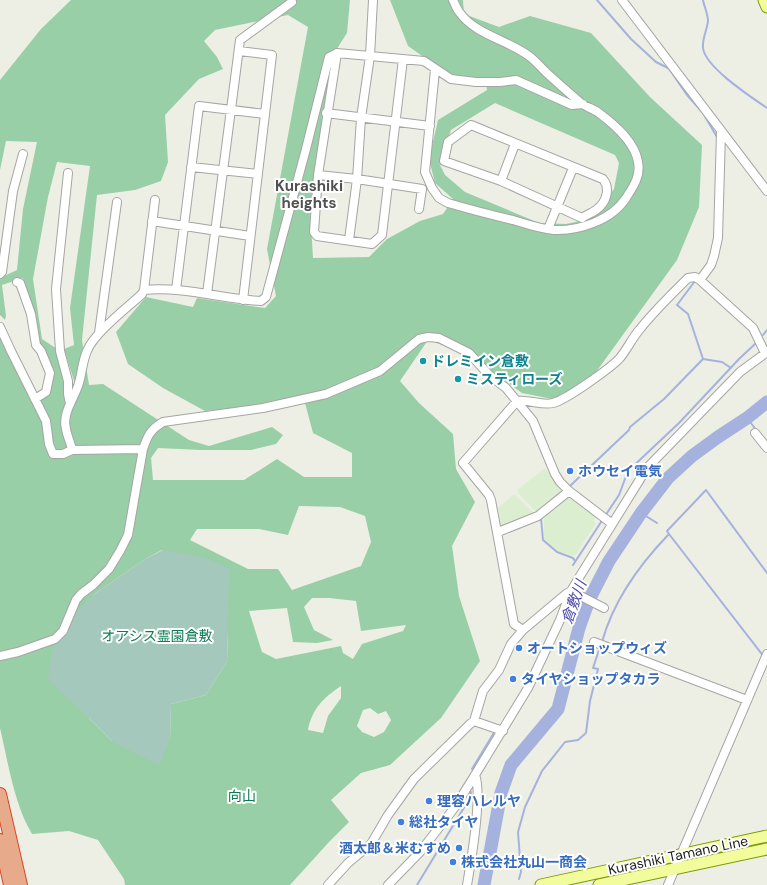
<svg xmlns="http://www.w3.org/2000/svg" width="767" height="885" font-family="'DM Sans','Noto Sans JP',sans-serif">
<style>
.farmland{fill:#dceed0}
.forest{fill:#99cfa6;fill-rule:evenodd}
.cemetery{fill:#a5c8bd}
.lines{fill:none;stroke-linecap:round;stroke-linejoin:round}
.stream{stroke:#a5b2dd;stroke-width:2}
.river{stroke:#a5b2dd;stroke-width:13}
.minor-casing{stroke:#a5a5a5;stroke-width:10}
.major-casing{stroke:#7b9900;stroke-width:13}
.highway-casing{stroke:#db4624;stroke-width:14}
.minor{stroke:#fff;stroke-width:8}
.major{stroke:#f3fc9d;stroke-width:11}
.highway{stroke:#e7ab8c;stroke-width:12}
.culture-dot{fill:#0f9aa8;stroke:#fff;stroke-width:1.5}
.shop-dot{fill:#3f7fe0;stroke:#fff;stroke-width:1.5}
.labels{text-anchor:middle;stroke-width:4;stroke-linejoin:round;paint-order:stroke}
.culture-label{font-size:14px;font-weight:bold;fill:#0d838f;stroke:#fff;text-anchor:start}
.shop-label{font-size:14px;font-weight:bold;fill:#366cbe;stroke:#fff;text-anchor:start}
.park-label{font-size:14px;fill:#0b7d51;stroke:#fff}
.street-label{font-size:14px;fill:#1e1e1e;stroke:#fff}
.neighbourhood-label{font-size:15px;font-weight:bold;fill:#515151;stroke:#fff}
.water-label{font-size:15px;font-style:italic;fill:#4d4aae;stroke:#fff}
</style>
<rect width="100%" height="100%" fill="#edefe4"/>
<path class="farmland" d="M545,468L561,491L536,512L518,493L517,490Z
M514,494L535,514L501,528L498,508Z
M567,497H570L596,517L593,521L596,523L575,556L558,551L544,540V517Z"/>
<path class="forest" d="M71,0H350L347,33L338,47L332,61L310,206L313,258L369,257L387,239L420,221L443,214L453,199L435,183L429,159L438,120L487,90L485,77H458L435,65L408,46L390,0H463L464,14L499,27L530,16L591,33L650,97L702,145L699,207L677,260L591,379L552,399L522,393L467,354L428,340L400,381L419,403L453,434L456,469L475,502L452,546L459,596L480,661L441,718L390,765L361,773L331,800L349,822L329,842L290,885H125L124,879L98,840L69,831L32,834C14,804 8,762 0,728V338L32,399L50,388L23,278L2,285L6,316L5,320L0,315V278L17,270L23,209L37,142L6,141L0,170V80L41,29ZM288,15L308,27L267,249L276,296L265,308L197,298L193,307L146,297L116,332L128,364L163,388L205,411L305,403L313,433L352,453V477H304L277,459L244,480H153L151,458L158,448L201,450H251L276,444L283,435L272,427L209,446L189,440L103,384L89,385L82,340L97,195L135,190L161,181L168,162L165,115L199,79L223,69L217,57L204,41L215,30ZM495,103L615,155L619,163L614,189L601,208L585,220L566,224L539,223L465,192L445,175L439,163L451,130ZM57,162L90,166L70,308L74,345L64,349L75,384L63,381L57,349L42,339L33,279L48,197ZM299,506L340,507L365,516L371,542L361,566L292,590L278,569H248L190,540L197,529H259L288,535ZM162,550L227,631L228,660L206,695L171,704L170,739L112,741L89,718L93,595L145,559ZM312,598H329L356,601L361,631L406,625L403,631L362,644L353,659L343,653L341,646L276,659L262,652L249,611L287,608L293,642L317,643L333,640L314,630L304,607ZM341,686V698L328,716L323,733L308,730C312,709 323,698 341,686ZM370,708L378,714L386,711L391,720L384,732L374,737L362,732L357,726L363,710Z"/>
<path class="cemetery" d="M163,550L202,557L229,568L227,631L228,660L206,695L171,704L170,739L159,765L112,741L89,718L48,679L52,652L63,631L78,610L93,595L145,559Z"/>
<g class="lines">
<path class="stream" d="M597,0L631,39L656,62L668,68L672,73L687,95L703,113L717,137
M703,0C704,6 708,14 708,21C707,30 702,39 703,48C705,67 751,97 767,108
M695,281L677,305L688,314L703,359
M763,335L767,330
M747,418L757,431
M571,485L629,430L630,427L664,399L703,359L722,362L731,368
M641,513L657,523
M605,516L619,495L628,471L679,423L739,359L755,344
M541,518L543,540L557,552L573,558L575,561
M669,534L764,657
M573,565L603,519
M602,642C613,602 640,564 669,534L667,531L706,490L767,573
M472,769L495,731
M470,800L471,792
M482,801L499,803
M519,879L521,872L518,832L525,807L542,771L565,742L578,740L586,733L590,701L598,669L593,668L600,647
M417,885L468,801L472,800"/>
<path class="river" d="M484,885L501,793L511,765L558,709L579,628L589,600L609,561L641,513L668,478L692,456L718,437L747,418L767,402"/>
<defs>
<path id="minor" d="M622,0L767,191
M239,51L272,55L243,300
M337,53L318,175L314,232L317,236L372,244L382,235L403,59
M435,70L425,172L432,188L439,198L448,203C469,209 491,215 513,220C526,224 540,229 554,230C579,231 612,220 626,198C633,187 641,176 638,162C635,142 615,125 599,113C594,109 586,107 581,103C570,94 559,84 549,75C542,69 536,61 529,56C508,40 476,35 460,13C457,10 455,4 453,0
M326,113L430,126
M471,125L603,179C611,189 606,203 596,210C592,213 586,215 582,218L501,181L444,161L448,142Z
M191,167L258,174
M68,173L56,289L60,351L68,381V394L70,404
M318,175L357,179L422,189L419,209
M501,181L515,144
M152,221L250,236
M548,229L573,168
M349,240L357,179L361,118L370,56L373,0
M0,274L2,272L13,191L23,154
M700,280L711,265L714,256L718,238L721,132
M17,282L20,283L31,314L36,345L41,351L50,373L46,392L35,399
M144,290L155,200
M176,290L199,106L265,114
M207,294L240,40L292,2
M0,327L11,351L46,421L49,444L53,454H63L72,450L143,449
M99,333L117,202
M755,433L767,448
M72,450C71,443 67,436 66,429C62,414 73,400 78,386C82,375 82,362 87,351C94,333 127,308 142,294L144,290C183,286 222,299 261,301L266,297L306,149L329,57L337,53L424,61L451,79L476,82H500L516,80L572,105L583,104
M498,532L538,516L569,491
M523,630L514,624L491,500L489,495L463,463L517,401C530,399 541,406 553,403C566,400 609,369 619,359C627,350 632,338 640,329C655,310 672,294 688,278L695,277L700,280L753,328L765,353
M594,642L747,700
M0,656L18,652L55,639L63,631L76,600L81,594L93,585L109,569L120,551L128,535L143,449C148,435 150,430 163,422L263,408L326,394L380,371L419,339L428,337L439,338L469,353L489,375L506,388L533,421L555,474L560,482L569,491L611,523
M474,721L483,691L499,670L511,644L523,630L566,594L571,591L604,608
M328,885L348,863L371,844L388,815L414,779L470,724L474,721L503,731
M388,885L420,852L455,807L475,775L528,688L560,620L571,591L580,576L647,468L740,372L767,352
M467,885C471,862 483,795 475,775
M668,885L767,654"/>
<path id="major" d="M764,0L767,7
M541,885L767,836
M599,885L767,849"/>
<path id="highway" d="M0,794L21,885
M0,840L10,885"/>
</defs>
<use href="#minor" class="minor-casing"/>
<use href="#major" class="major-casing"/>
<use href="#highway" class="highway-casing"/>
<use href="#minor" class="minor"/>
<use href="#major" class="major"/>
<use href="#highway" class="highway"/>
</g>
<g class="culture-dot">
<circle cx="423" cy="361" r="4"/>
<circle cx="458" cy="379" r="4"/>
</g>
<g class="shop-dot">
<circle cx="570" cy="471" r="4"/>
<circle cx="519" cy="648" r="4"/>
<circle cx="513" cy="679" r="4"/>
<circle cx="429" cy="801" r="4"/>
<circle cx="401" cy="822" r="4"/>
<circle cx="459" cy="848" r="4"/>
<circle cx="453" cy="862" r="4"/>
</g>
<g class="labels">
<g class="culture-label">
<text x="431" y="366">ドレミイン倉敷</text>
<text x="466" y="384">ミスティローズ</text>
</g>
<g class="shop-label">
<text x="578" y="476">ホウセイ電気</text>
<text x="527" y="653">オートショップウィズ</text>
<text x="521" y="684">タイヤショップタカラ</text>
<text x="437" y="806">理容ハレルヤ</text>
<text x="409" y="827">総社タイヤ</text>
<text x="451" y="853" text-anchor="end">酒太郎＆米むすめ</text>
<text x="461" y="867">株式会社丸山一商会</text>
</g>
<g class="park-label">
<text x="157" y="641">オアシス霊園倉敷</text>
<text x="242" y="801">向山</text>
</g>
<g class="street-label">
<text transform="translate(678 855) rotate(-12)" y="5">Kurashiki Tamano Line</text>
</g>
<g class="neighbourhood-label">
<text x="309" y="191">Kurashiki<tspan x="309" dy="17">heights</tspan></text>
</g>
<g class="water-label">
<text transform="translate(574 602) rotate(-70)" y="5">倉敷川</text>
</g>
</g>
</svg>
